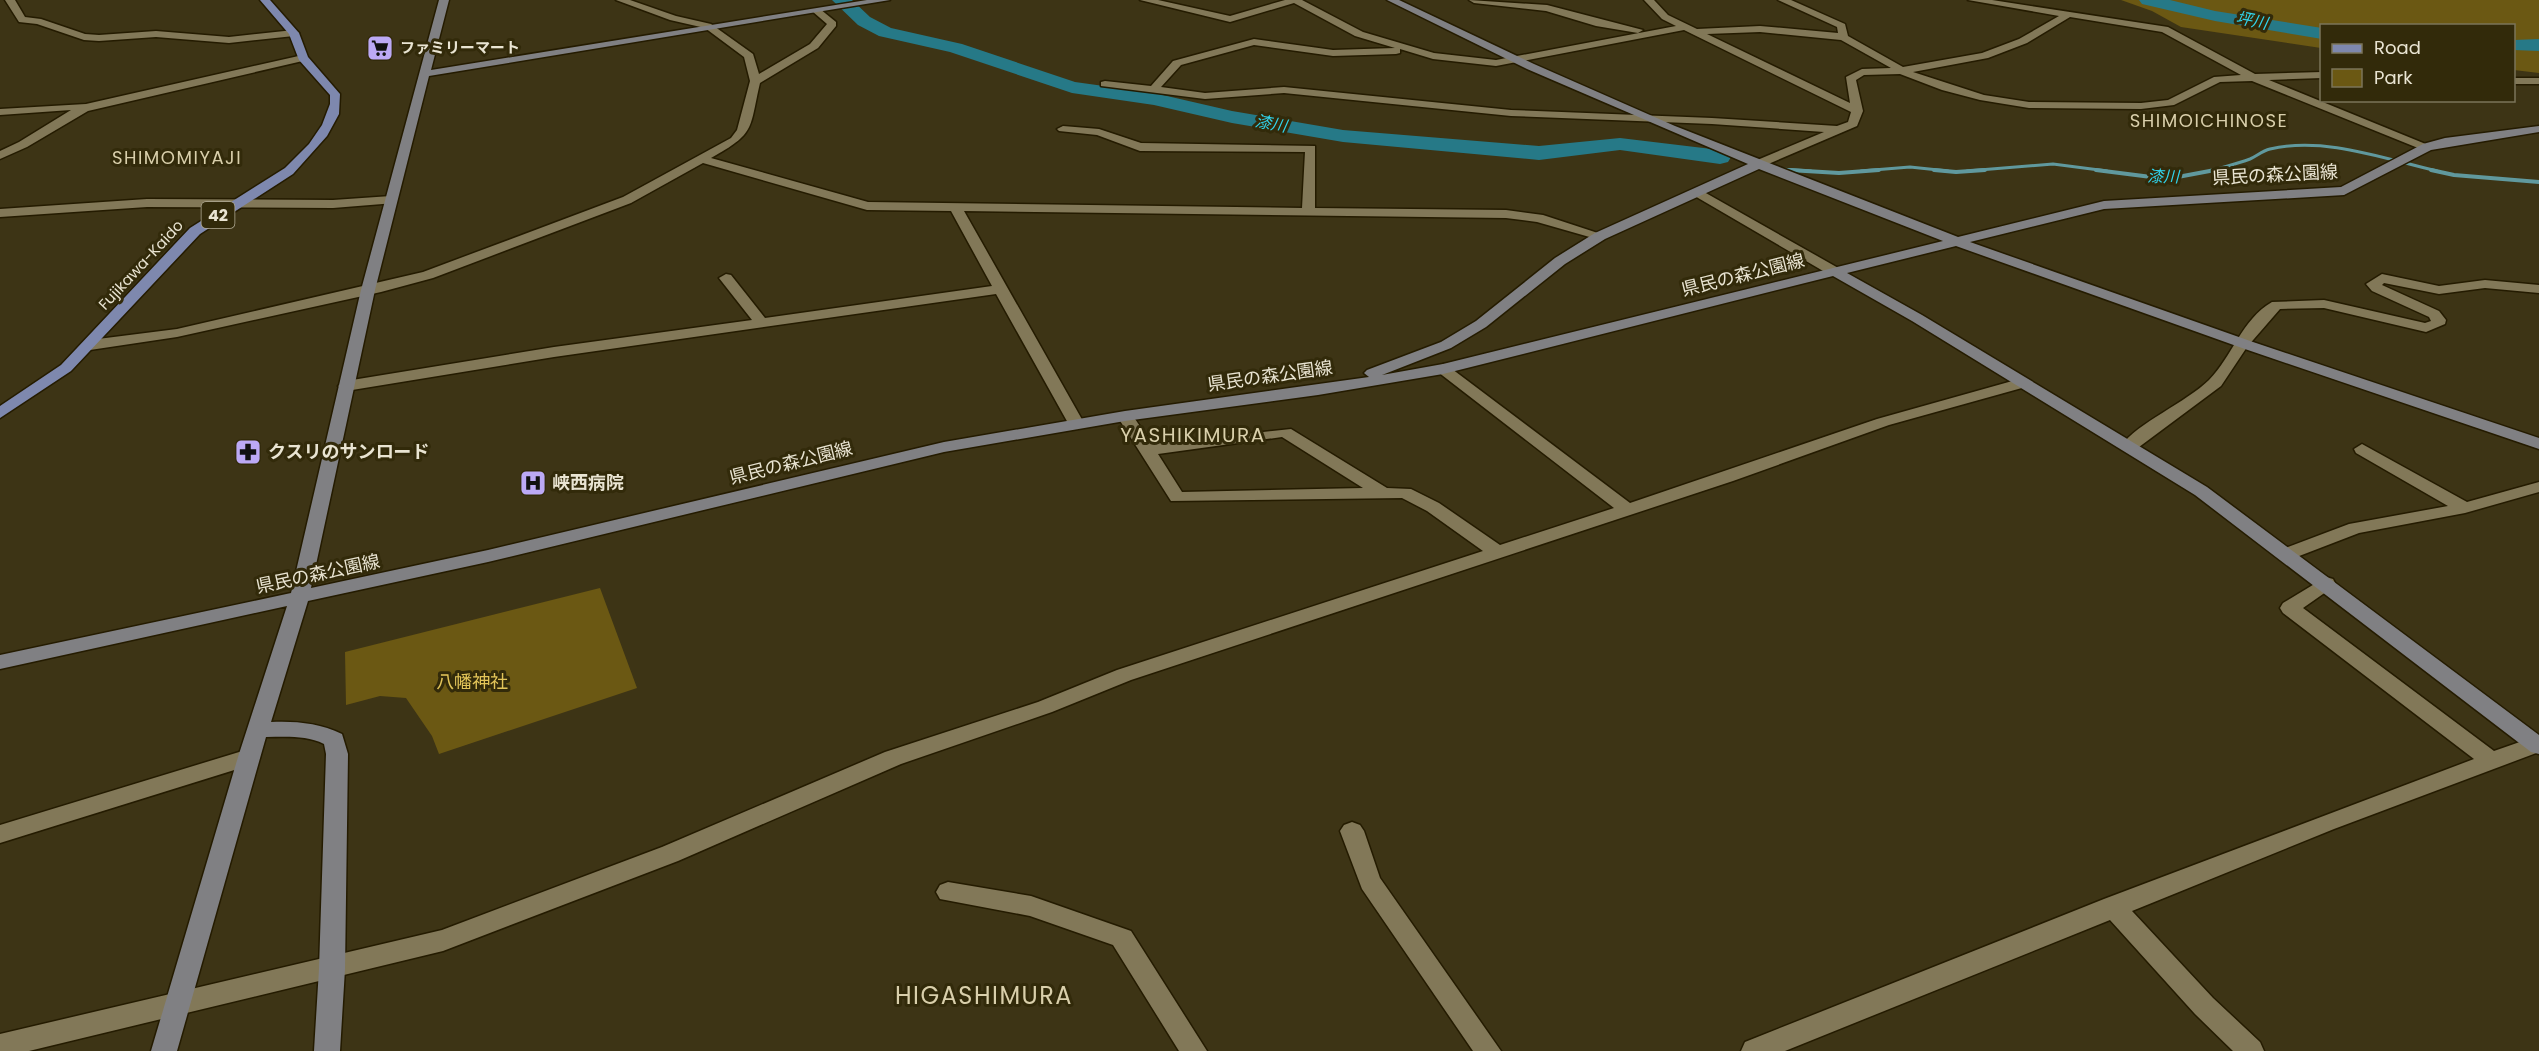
<svg xmlns="http://www.w3.org/2000/svg" width="2539" height="1051" font-family="Poppins,'Noto Sans JP',sans-serif">
<style>
.green{fill:#6b5813}
.lines{fill:none;stroke-linecap:round;stroke-linejoin:round}
.stream-far1{stroke:#60999e;stroke-width:3}
.stream{stroke:#60999e;stroke-width:4}
.river{fill:#267987;fill-rule:evenodd}
.street-casing{stroke:#241b00;stroke-width:3}
.secondary-casing{stroke:#241b00;stroke-width:3}
.primary-casing{stroke:#241b00;stroke-width:3}
.street{fill:#827858;fill-rule:evenodd}
.secondary{fill:#808083;fill-rule:evenodd}
.primary{fill:#7e88ae;fill-rule:evenodd}
.labels{text-anchor:middle;stroke-width:6;stroke-linejoin:round;paint-order:stroke}
.far-poi-label{font-size:15px;font-weight:bold;fill:#e9e4d2;stroke:#322a0a;text-anchor:start}
.far-street-label{font-size:15px;fill:#e9e4d2;stroke:#322a0a}
.far-water-label{font-size:16px;font-style:italic;fill:#31d4ed;stroke:#322a0a}
.shield{fill:#322a0a;stroke:#b2ac96;stroke-width:1.5}
.shield-label{font-size:16px;font-weight:bold;fill:#e9e4d2}
.far-quarter-label{font-size:18px;letter-spacing:1.5px;fill:#d9cfab;stroke:#322a0a}
.street-label{font-size:18px;fill:#e9e4d2;stroke:#322a0a}
.poi-label{font-size:18px;font-weight:bold;fill:#e9e4d2;stroke:#322a0a;text-anchor:start}
.park-label{font-size:18px;fill:#e2c459;stroke:#322a0a}
.neighbourhood-label{font-size:20px;letter-spacing:1.5px;fill:#d9cfab;stroke:#322a0a}
.near-neighbourhood-label{font-size:24px;letter-spacing:1.5px;fill:#d9cfab;stroke:#322a0a}
</style>
<rect width="100%" height="100%" fill="#3d3415"/>
<path class="green" d="M2121,0H2539V73L2514,70V26H2322L2321,48L2181,27L2152,11Z
M600,588L637,688L439,754L432,736L406,698L380,696L346,705L345,652Z"/>
<g class="lines">
<path class="stream-far1" d="M1780,169L1811,171
M1861,171L1910,167L1948,171
M1967,171L2053,164L2107,171
M2210,171C2223,167 2237,164 2250,159C2257,156 2262,151 2270,149C2324,136 2385,159 2437,171"/>
<path class="stream" d="M1789,170L1839,173L1879,170
M1934,170L1956,172L1985,170
M2096,170L2167,179L2215,170
M2431,170L2454,175L2539,182"/>
<path class="river" d="M832,0H852L870,17L891,28L962,44L1075,82L1154,93L1232,111L1343,130L1539,146L1620,138L1720,150L1728,152L1731,157L1728,162L1720,164L1620,150L1539,160L1343,142L1232,123L1154,105L1072,93L950,52L879,36L858,25Z
M2139,0H2170L2215,11L2322,28V39L2215,21L2142,4Z
M2539,39V51L2514,50V40Z"/>
<defs>
<path id="street" d="M5,0H15L25,17L41,19L85,34L99,35L156,31L229,37L294,30L299,33L294,36L229,43L156,37L99,41L84,40L37,24L19,22Z
M616,0H630L676,16L711,24L753,54L759,74L810,44L827,24L812,11L820,9L836,22V26L818,48L760,83C749,130 756,133 711,158L868,202L1302,208L1305,152L1140,151L1097,135L1059,131L1057,129L1063,126L1099,129L1141,143L1315,146V208L1506,210L1543,215L1607,236L1600,240L1537,222L1506,218L964,211L1084,423L1076,428L1068,423L996,294L554,357L346,391L338,386L346,381L554,347L752,320L719,278L726,274L731,275L765,318L992,286L951,211L867,210L703,163L631,203L433,278L381,292L177,337L90,350L82,345L90,340L177,329L423,272L623,197L731,138L737,130L750,81L744,57L705,28L670,20Z
M1140,0H1158L1230,16L1285,0H1302L1363,32L1434,53L1496,60L1676,26L1662,19L1644,0H1654L1668,15L1697,29L1760,26L1838,33L1837,27L1778,0H1791L1845,24L1848,36L1903,67L1982,53L2019,39L2059,16L1968,0H1992L2168,27L2255,74L2322,72V78L2269,80L2433,147L2423,150L2252,81L2220,82L2174,105L2141,109L2029,108L1980,100L1942,90L1900,74L1864,75L1856,80L1863,111L1857,126L1759,168L1753,164L1755,161L1824,132L1712,124L1511,116L1284,93L1205,99L1101,86V82L1105,81L1151,86L1173,61L1254,39L1333,50L1395,48L1355,36L1294,3L1230,22ZM2070,17L2162,32L2241,75L2214,77L2168,100L2141,103L2029,102L1984,95L1913,72L1988,58L2027,43ZM1684,30L1851,112L1848,122L1837,126L1712,118L1511,110L1284,87L1205,93L1161,87L1181,65L1254,45L1333,56L1396,54L1400,53V49L1433,59L1496,66ZM1760,32L1841,40L1891,68L1862,69L1846,77L1850,103L1707,34Z
M1469,0L1547,5L1643,30L1638,33L1596,26L1546,11L1474,3Z
M303,55L307,56V60L88,111L27,147L0,159V151L19,142L71,110L0,115V109L86,104Z
M2514,78H2539V84H2514Z
M1697,188L1840,269L1842,272L1840,275H1830L1693,195L1691,192Z
M391,196L395,197V203L333,208L147,207L0,217V209L147,199L333,200Z
M2382,274L2439,286L2485,280L2539,285V293L2485,288L2439,294L2384,283L2382,285L2439,311L2446,320L2445,324L2426,332L2324,308L2280,309L2247,347L2221,386L2135,450L2129,451L2121,446C2137,423 2187,402 2209,380C2232,357 2242,319 2272,302L2324,300L2425,323L2431,321L2429,317L2372,291L2366,284Z
M1443,364L1448,366L1630,503L1877,419L2023,378L2031,383L2029,386L1889,425L1733,481L1131,680L1052,712L901,764L678,861L443,951L29,1051H0V1034L442,930L662,847L885,752L1038,702L1117,670L1483,551L1427,511L1402,498L1171,501L1117,416L1119,413H1131L1152,444L1291,429L1387,488L1411,489L1439,503L1500,545L1614,508L1438,372L1435,369ZM1282,437L1363,488L1182,492L1158,454Z
M2362,444L2467,502L2539,482V492L2465,513L2359,533L2294,558H2280L2278,554L2280,550L2349,524L2448,506L2356,453L2354,449Z
M2326,577L2333,579L2335,583L2333,587L2303,608L2494,751L2537,736L2539,752L2334,829L2132,911L2213,998L2260,1042L2264,1051H2233L2195,1014L2110,920L1785,1051H1741L1745,1042L2104,899L2474,759L2283,613L2280,608L2283,603Z
M249,749L257,751L260,757L257,763L0,843V825Z
M1352,822L1360,825L1364,831L1380,878L1501,1051H1473L1362,889L1340,831L1344,825Z
M948,882L1031,896L1131,931L1207,1051H1179L1113,945L1030,916L940,899L936,892L940,885Z"/>
<path id="secondary" d="M439,0H449L431,70L867,0H890L429,76L375,290L311,588L488,550L944,442L1125,411L1369,377L1364,373L1367,370L1441,342L1476,321L1555,258L1595,233L1748,164L1527,69L1387,0H1399L1534,64L1675,126L1958,237L2104,201L2341,187L2423,144L2445,138L2539,126V132L2431,150L2344,195L2104,209L1970,242L2253,342L2539,438V449L2242,348L1956,246L1847,273L1922,315L2207,487L2539,735V754L2531,752L2195,495L1912,321L1833,276L1443,374L1318,395L1125,421L944,452L488,562L308,601L271,722C296,721 319,723 342,734L348,754L345,969L340,1051H314L319,969L326,754L324,744C306,735 286,737 266,737L177,1051H151L238,757L287,606L0,669V655L291,593L361,290ZM1759,169L1943,241L1443,364L1382,375L1451,348L1486,327L1565,264L1605,239Z"/>
<path id="primary" d="M260,0H270L299,33L308,57L340,94L339,114L327,136L293,174L200,234L71,371L0,418V406L61,365L190,228L285,168L309,144L322,125L330,104V95L299,60L289,34Z"/>
</defs>
<use href="#street" class="street-casing"/>
<use href="#secondary" class="secondary-casing"/>
<use href="#primary" class="primary-casing"/>
<use href="#street" class="street"/>
<use href="#secondary" class="secondary"/>
<use href="#primary" class="primary"/>
</g>
<defs>
<symbol id="supermarket-square" viewBox="-11 -11 22 22"><rect x="-9" y="-9" width="18" height="18" rx="4" fill="#bca9f5" stroke="#322a0a"/><path d="M-6-5.5h2.5l.6 2H6L4.5 2H-2.5L-4.4-4H-6ZM-1.5 3.2a1.3 1.3 0 1 0 .1 0ZM3 3.2a1.3 1.3 0 1 0 .1 0Z" fill="#111"/></symbol>
<symbol id="pharmacy-square" viewBox="-11 -11 22 22"><rect x="-9" y="-9" width="18" height="18" rx="4" fill="#bca9f5" stroke="#322a0a"/><path d="M-2-6h4v4h4v4h-4v4h-4v-4h-4v-4h4Z" fill="#111"/></symbol>
<symbol id="hospital-square" viewBox="-11 -11 22 22"><rect x="-9" y="-9" width="18" height="18" rx="4" fill="#bca9f5" stroke="#322a0a"/><path d="M-5-5h3v3.5h4V-5h3V5h-3V1.5h-4V5h-3Z" fill="#111"/></symbol>
</defs>
<g fill-rule="evenodd">
<use href="#supermarket-square" x="365" y="33" width="30" height="30"/>
<use href="#pharmacy-square" x="233" y="437" width="30" height="30"/>
<use href="#hospital-square" x="518" y="468" width="30" height="30"/>
</g>
<g class="labels">
<g class="far-poi-label">
<text x="400" y="53">ファミリーマート</text>
</g>
<g class="far-street-label">
<text transform="translate(141 265) rotate(-47)" y="5">Fujikawa-Kaido</text>
</g>
<g class="far-water-label">
<text transform="translate(2252 20) rotate(11)" y="6">坪川</text>
<text transform="translate(1271 123) rotate(10)" y="6">漆川</text>
<text transform="translate(2163 176) rotate(1)" y="6">漆川</text>
</g>
<rect class="shield" x="201.5" y="202" width="33" height="26" rx="4.5"/>
<g class="shield-label">
<text x="218" y="221">42</text>
</g>
<g class="far-quarter-label">
<text x="2209" y="127">SHIMOICHINOSE</text>
<text x="177" y="164">SHIMOMIYAJI</text>
</g>
<g class="street-label">
<text transform="translate(2275 175) rotate(-3)" y="6">県民の森公園線</text>
<text transform="translate(1743 275) rotate(-14)" y="6">県民の森公園線</text>
<text transform="translate(1270 376) rotate(-8)" y="6">県民の森公園線</text>
<text transform="translate(791 463) rotate(-14)" y="6">県民の森公園線</text>
<text transform="translate(318 574) rotate(-12)" y="6">県民の森公園線</text>
</g>
<g class="poi-label">
<text x="268" y="458">クスリのサンロード</text>
<text x="552" y="489">峡西病院</text>
</g>
<g class="park-label">
<text x="472" y="688">八幡神社</text>
</g>
<g class="neighbourhood-label">
<text x="1193" y="442">YASHIKIMURA</text>
</g>
<g class="near-neighbourhood-label">
<text x="984" y="1004">HIGASHIMURA</text>
</g>
</g>
<rect x="2320" y="24" width="195" height="78" fill="#322a0a" stroke="#7b745a" stroke-width="1.5"/>
<rect x="2332" y="44" width="30" height="9" fill="#7e88ae" stroke="#7b745a" stroke-width="1.5"/>
<text x="2374" y="54" font-size="18" fill="#e9e4d2">Road</text>
<rect x="2332" y="69" width="30" height="18" fill="#6b5813" stroke="#7b745a" stroke-width="1.5"/>
<text x="2374" y="84" font-size="18" fill="#e9e4d2">Park</text>
</svg>
